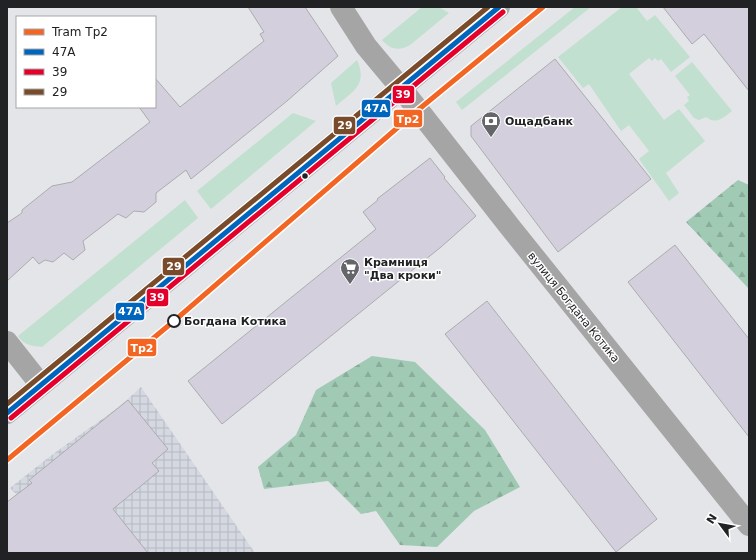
<svg xmlns="http://www.w3.org/2000/svg" width="756" height="560" font-family="'DejaVu Sans',sans-serif">
<style>
.industrial{fill:url(#industrial-grid)}
.green{fill:#c1e0d0}
.forest{fill:url(#forest-firs)}
.building{fill:#d3cfdc;stroke:#abacaf}
.lines{fill:none;stroke-linecap:round;stroke-linejoin:round}
.minor{stroke:#a6a5a6;stroke-width:22}
.tertiary{stroke:#a6a5a6;stroke-width:22}
.primary{stroke:#a8a9a8;stroke-width:22}
.bus-1-casing{stroke:#fff;stroke-width:8}
.bus-2-casing{stroke:#fff;stroke-width:8}
.bus-3-casing{stroke:#fff;stroke-width:8}
.bus-1{stroke:#0065bd;stroke-width:5}
.bus-2{stroke:#e4002b;stroke-width:5}
.bus-3{stroke:#7a4b2a;stroke-width:5}
.tram-1-casing{stroke:#fff;stroke-width:8}
.tram-1{stroke:#f26522;stroke-width:5}
.bus-dot{fill:#202224;stroke:#fff;stroke-width:1.5}
.stop-dot{fill:#fff;stroke:#202224;stroke-width:2}
.labels{text-anchor:middle;stroke-width:3;stroke-linejoin:round;paint-order:stroke}
.poi-label{font-size:11px;font-weight:bold;fill:#202224;stroke:#fff;text-anchor:start}
.street-label{font-size:11px;fill:#202224;stroke:#fff}
.stop-label{font-size:11px;font-weight:bold;fill:#202224;stroke:#fff;text-anchor:start}
.line-badge{stroke:#fff;stroke-width:1.5}
.badge-label{font-size:11px;text-anchor:middle;font-weight:bold;fill:#fff}
</style>
<defs>
<pattern id="industrial-grid" width="8" height="8" patternUnits="userSpaceOnUse"><rect width="8" height="8" fill="#d4d8e1"/><path d="M0 4h8M4 0v8" fill="none" stroke="#b6b9c1"/></pattern>
<pattern id="forest-firs" width="22" height="20" patternUnits="userSpaceOnUse"><rect width="22" height="20" fill="#a0cab4"/><path d="M5 1l3.5 6h-7zM16 11l3.5 6h-7z" fill="#8aad9b"/></pattern>
</defs>
<rect width="100%" height="100%" fill="#e3e5e8"/>
<path class="industrial" d="M141,387L255,553H60L35,513L10,488L53,454L119,407Z"/>
<path class="green" d="M422,7H439L449,13L410,45C400,51 390,50 382,40Z
M575,7H591L462,110L456,102Z
M622,7H636L647,21L655,15L690,57L671,72L661,59L658,61L655,58L652,61L649,58L629,74L664,120L679,109L705,141L666,173L679,193L669,201L639,159L649,151L629,125L621,131L589,84L583,88L558,57Z
M357,60C368,85 353,91 336,106L331,83Z
M692,62L732,111C723,118 716,125 706,117L699,120L694,118L684,105L689,101L687,97L690,95L675,76Z
M293,113L316,121L211,209L197,191Z
M185,200L198,218L42,347C32,346 24,345 18,336Z"/>
<path class="forest" d="M738,180L749,185V289L686,222Z
M372,356L415,362L485,430L520,487L474,511L437,547L400,545L376,511L361,514L328,481L264,489L258,467L296,435L316,390Z"/>
<path class="building" d="M248,7H305L338,56L287,101L191,179L186,170L156,193V202L144,212L134,211L126,218L118,214L83,241L85,250L73,260L64,253L53,262L45,260L39,264L33,257L7,281V223L22,213V210L52,186L72,182L150,122L139,107H155V78L180,107L264,41L260,34L264,32Z
M663,7H749V91L704,34L692,44Z
M555,59L651,179L558,252L471,136V126Z
M430,158L445,177L444,178L476,216L441,247L222,424L188,381L376,229L363,212L378,200L377,199Z
M675,245L749,339V437L628,282Z
M487,301L657,519L616,552L445,334Z
M128,400L168,449L152,463L159,471L113,509L148,553H7V502L32,483L29,480Z"/>
<g class="lines">
<path class="minor" d="M341,7L366,46L401,88
M7,342L41,385"/>
<path class="tertiary" d="M401,88L510,227L749,525"/>
<path class="primary" d="M7,413L499,7"/>
<defs>
<path id="bus-1" d="M7,413L499,7"/>
<path id="bus-2" d="M11,418L503,12"/>
<path id="bus-3" d="M7,404L488,7"/>
</defs>
<use href="#bus-1" class="bus-1-casing"/>
<use href="#bus-2" class="bus-2-casing"/>
<use href="#bus-3" class="bus-3-casing"/>
<use href="#bus-1" class="bus-1"/>
<use href="#bus-2" class="bus-2"/>
<use href="#bus-3" class="bus-3"/>
<defs>
<path id="tram-1" d="M7,460L174,321L418,110L543,7"/>
</defs>
<use href="#tram-1" class="tram-1-casing"/>
<use href="#tram-1" class="tram-1"/>
</g>
<defs>
<symbol id="bank-pin" viewBox="-11 -11 22 30"><path d="M0 17L-7.5 6A9.5 9.5 0 1 1 7.5 6Z" fill="#646669" stroke="#fff"/><path d="M-6-4H6V4H-6ZM0-2.3a2.3 2.3 0 1 0 0 4.6a2.3 2.3 0 1 0 0-4.6Z" fill="#fff"/></symbol>
<symbol id="supermarket-pin" viewBox="-11 -11 22 30"><path d="M0 17L-7.5 6A9.5 9.5 0 1 1 7.5 6Z" fill="#646669" stroke="#fff"/><path d="M-6-5.5h2.5l.6 2H6L4.5 2H-2.5L-4.4-4H-6ZM-1.5 3.2a1.3 1.3 0 1 0 .1 0ZM3 3.2a1.3 1.3 0 1 0 .1 0Z" fill="#fff"/></symbol>
</defs>
<g fill-rule="evenodd">
<use href="#bank-pin" x="480" y="110" width="22" height="30"/>
<use href="#supermarket-pin" x="339" y="257" width="22" height="30"/>
</g>
<circle class="bus-dot" cx="305" cy="176" r="3.5"/>
<circle class="stop-dot" cx="174" cy="321" r="6"/>
<g class="labels">
<g class="poi-label">
<text x="505" y="125">Ощадбанк</text>
<text x="364" y="266">Крамниця<tspan x="364" dy="13">"Два кроки"</tspan></text>
</g>
<g class="street-label">
<text transform="translate(574 307) rotate(51)" y="4">вулиця Богдана Котика</text>
</g>
<g class="stop-label">
<text x="184" y="325">Богдана Котика</text>
</g>
</g>
<g class="line-badge">
<rect x="392" y="85" width="23" height="19" rx="4" fill="#e4002b"/>
<rect x="361" y="99" width="30" height="19" rx="4" fill="#0065bd"/>
<rect x="393" y="109" width="30" height="19" rx="4" fill="#f26522"/>
<rect x="333" y="116" width="23" height="19" rx="4" fill="#7a4b2a"/>
<rect x="162" y="257" width="23" height="19" rx="4" fill="#7a4b2a"/>
<rect x="146" y="288" width="23" height="19" rx="4" fill="#e4002b"/>
<rect x="115" y="302" width="30" height="19" rx="4" fill="#0065bd"/>
<rect x="127" y="338" width="30" height="19" rx="4" fill="#f26522"/>
</g>
<g class="badge-label">
<text x="403" y="98">39</text>
<text x="376" y="112">47А</text>
<text x="408" y="123">Тр2</text>
<text x="345" y="129">29</text>
<text x="174" y="270">29</text>
<text x="157" y="301">39</text>
<text x="130" y="315">47А</text>
<text x="142" y="352">Тр2</text>
</g>
<rect width="756" height="560" fill="none" stroke="#202224" stroke-width="16"/>
<rect x="16" y="16" width="140" height="92" fill="#ffffff" stroke="#a6a7a7"/>
<rect x="24" y="29" width="20" height="6" fill="#f26522" stroke="#a6a7a7"/>
<text x="52" y="36" font-size="12" fill="#202224">Tram Тр2</text>
<rect x="24" y="49" width="20" height="6" fill="#0065bd" stroke="#a6a7a7"/>
<text x="52" y="56" font-size="12" fill="#202224">47А</text>
<rect x="24" y="69" width="20" height="6" fill="#e4002b" stroke="#a6a7a7"/>
<text x="52" y="76" font-size="12" fill="#202224">39</text>
<rect x="24" y="89" width="20" height="6" fill="#7a4b2a" stroke="#a6a7a7"/>
<text x="52" y="96" font-size="12" fill="#202224">29</text>
<g transform="translate(720 524) rotate(302)" stroke="#ffffff" stroke-width="3" paint-order="stroke">
<path d="M0-3L7 15L0 10L-7 15Z" fill="#202224"/>
<text y="-6" font-size="11" font-weight="bold" text-anchor="middle" fill="#202224">N</text>
</g>
</svg>
